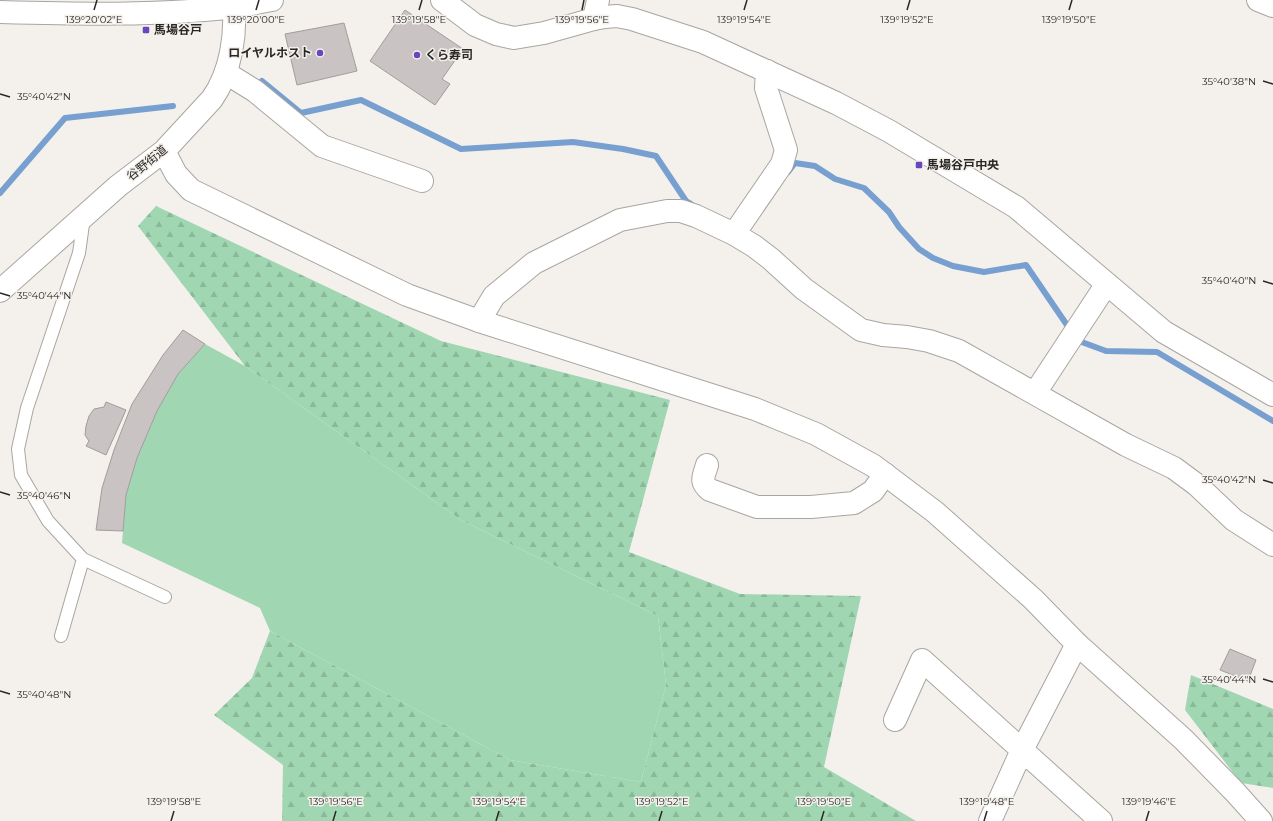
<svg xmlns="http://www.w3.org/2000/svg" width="1273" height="821" font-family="Montserrat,'Noto Sans JP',sans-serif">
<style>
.green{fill:#a0d7b2}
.forest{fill:url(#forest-firs)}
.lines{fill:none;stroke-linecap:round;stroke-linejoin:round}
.stream{stroke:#779fd0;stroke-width:6}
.building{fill:#cac3c3;stroke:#a29c9b}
.lane-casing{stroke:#a8a6a1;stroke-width:14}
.street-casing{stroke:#a8a6a1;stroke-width:24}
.secondary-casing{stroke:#a8a6a1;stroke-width:24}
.highway-casing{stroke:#a8a6a1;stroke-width:24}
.lane{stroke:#fff;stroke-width:12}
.street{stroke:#fff;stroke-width:22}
.secondary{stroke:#fff;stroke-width:22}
.highway{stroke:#fff;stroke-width:22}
.ticks{fill:none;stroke:#292826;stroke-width:1.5}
.poi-dot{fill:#6846be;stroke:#f4f1ec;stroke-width:1.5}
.labels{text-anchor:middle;stroke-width:3;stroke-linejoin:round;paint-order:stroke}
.poi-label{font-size:12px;font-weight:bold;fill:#292826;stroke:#f4f1ec;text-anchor:start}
.street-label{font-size:12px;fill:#292826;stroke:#f4f1ec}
.ticks-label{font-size:10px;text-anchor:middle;fill:#292826;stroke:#f4f1ec;stroke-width:3;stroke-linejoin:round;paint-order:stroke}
</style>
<defs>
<pattern id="forest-firs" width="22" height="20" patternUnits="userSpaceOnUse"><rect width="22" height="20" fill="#a0d7b2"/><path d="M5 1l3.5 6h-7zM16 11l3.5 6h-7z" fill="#8ab999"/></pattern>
</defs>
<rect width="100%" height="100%" fill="#f4f1ec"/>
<path class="green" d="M205,344L245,366L461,520L658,616L666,685L641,782L510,760L270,631L260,608L122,543L126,495L137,458L157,411L178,374Z"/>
<path class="forest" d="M156,206L441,341L670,400L629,552L740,594L861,596L824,767L916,821H282L283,765L214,715L252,678L270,631L510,760L641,782L666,685L658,616L461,520L245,366L138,226Z
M1191,675L1273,709V788L1241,783L1185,710Z"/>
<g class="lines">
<path class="stream" d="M262,81L301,113L361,100L461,149L573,142L623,149L656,156L686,201L691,204
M788,172L795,163L815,166L835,179L864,188L889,212L899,227L919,249L933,258L953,266L984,272L1026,265L1069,328
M0,193L65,118L173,106
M1079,341L1106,351L1157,352L1273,421"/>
</g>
<path class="building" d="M405,10L463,49L442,79L450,84L435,105L370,61Z
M344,23L357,71L297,85L285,34Z
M183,330L205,344L178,374L157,411L137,458L126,495L123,531L96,530L102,488L114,450L132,404L163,355Z
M106,402L126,410L106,455L86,446L89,441L85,435L86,426L89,416L94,409L104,407Z
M1230,649L1256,660L1248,681L1220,670Z"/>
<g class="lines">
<defs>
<path id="lane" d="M84,217L79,253L27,408L18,449L21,475L48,521L83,559L165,597
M61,636L83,559"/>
<path id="street" d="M594,19L598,0
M226,73L255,91L322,146L422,181
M734,234L782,164L786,150L766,88L767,71
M479,321L494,296L534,263L620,220L667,211H681L696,216L734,234L754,246L771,259L804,289L861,330L883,335L907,337L929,341L959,351L1126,445L1174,468L1197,485L1234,520L1273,545
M1035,393L1106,285
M707,465C704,476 699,482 710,490L757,507H811L854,503L873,491L885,474
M895,720L922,660L1101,821
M990,821L1022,750L1077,644"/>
<path id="secondary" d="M442,0L475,25L496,34L514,38L544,33L594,19L605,17L617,16L632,19L703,42L836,103L889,131L1016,207L1164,332L1273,395
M164,151L176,174L191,190L407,295L479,321L755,409L816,434L874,466L935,512L1033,599L1077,644L1183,739L1235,792L1261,821
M0,291L118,186L164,151L212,99C231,72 237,33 233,0"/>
<path id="highway" d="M1258,0L1273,6
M0,12C77,14 157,16 234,7C247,5 260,2 272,0"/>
</defs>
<use href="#lane" class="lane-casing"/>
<use href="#street" class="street-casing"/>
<use href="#secondary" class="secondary-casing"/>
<use href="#highway" class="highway-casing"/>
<use href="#lane" class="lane"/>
<use href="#street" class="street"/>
<use href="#secondary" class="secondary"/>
<use href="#highway" class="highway"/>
</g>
<path class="ticks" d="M94,10L97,0M256,10L259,0M419,10L422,0M582,10L584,0M744,10L747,0M907,10L910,0M1069,10L1072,0M1263,81L1273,84M0,94L10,97M1263,281L1273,284M0,293L10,296M1263,480L1273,483M0,492L10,495M1263,679L1273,682M0,691L10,694M171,821L174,811M333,821L336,811M496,821L499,811M659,821L662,811M821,821L824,811M984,821L987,811M1146,821L1149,811"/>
<g class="poi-dot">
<rect x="142" y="26" width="8" height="8" rx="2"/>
<circle cx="320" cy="53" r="4"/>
<circle cx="417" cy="55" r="4"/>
<rect x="915" y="161" width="8" height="8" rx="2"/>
</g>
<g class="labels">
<g class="poi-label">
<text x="154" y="34">馬場谷戸</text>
<text x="312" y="57" text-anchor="end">ロイヤルホスト</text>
<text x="425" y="59">くら寿司</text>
<text x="927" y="169">馬場谷戸中央</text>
</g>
<g class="street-label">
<text transform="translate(147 163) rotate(-39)" y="4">谷野街道</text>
</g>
</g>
<g class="ticks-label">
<text x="94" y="23">139°20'02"E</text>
<text x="256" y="23">139°20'00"E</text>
<text x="419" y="23">139°19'58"E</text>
<text x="582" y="23">139°19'56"E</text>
<text x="744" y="23">139°19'54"E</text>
<text x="907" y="23">139°19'52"E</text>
<text x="1069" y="23">139°19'50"E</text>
<text x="1229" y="85">35°40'38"N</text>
<text x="44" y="100">35°40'42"N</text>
<text x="1229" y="284">35°40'40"N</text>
<text x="44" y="299">35°40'44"N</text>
<text x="1229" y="483">35°40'42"N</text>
<text x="44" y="499">35°40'46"N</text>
<text x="1229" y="683">35°40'44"N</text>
<text x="44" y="698">35°40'48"N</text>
<text x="174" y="805">139°19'58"E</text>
<text x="336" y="805">139°19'56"E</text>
<text x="499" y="805">139°19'54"E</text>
<text x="662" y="805">139°19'52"E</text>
<text x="824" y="805">139°19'50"E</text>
<text x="987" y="805">139°19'48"E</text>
<text x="1149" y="805">139°19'46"E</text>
</g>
</svg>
